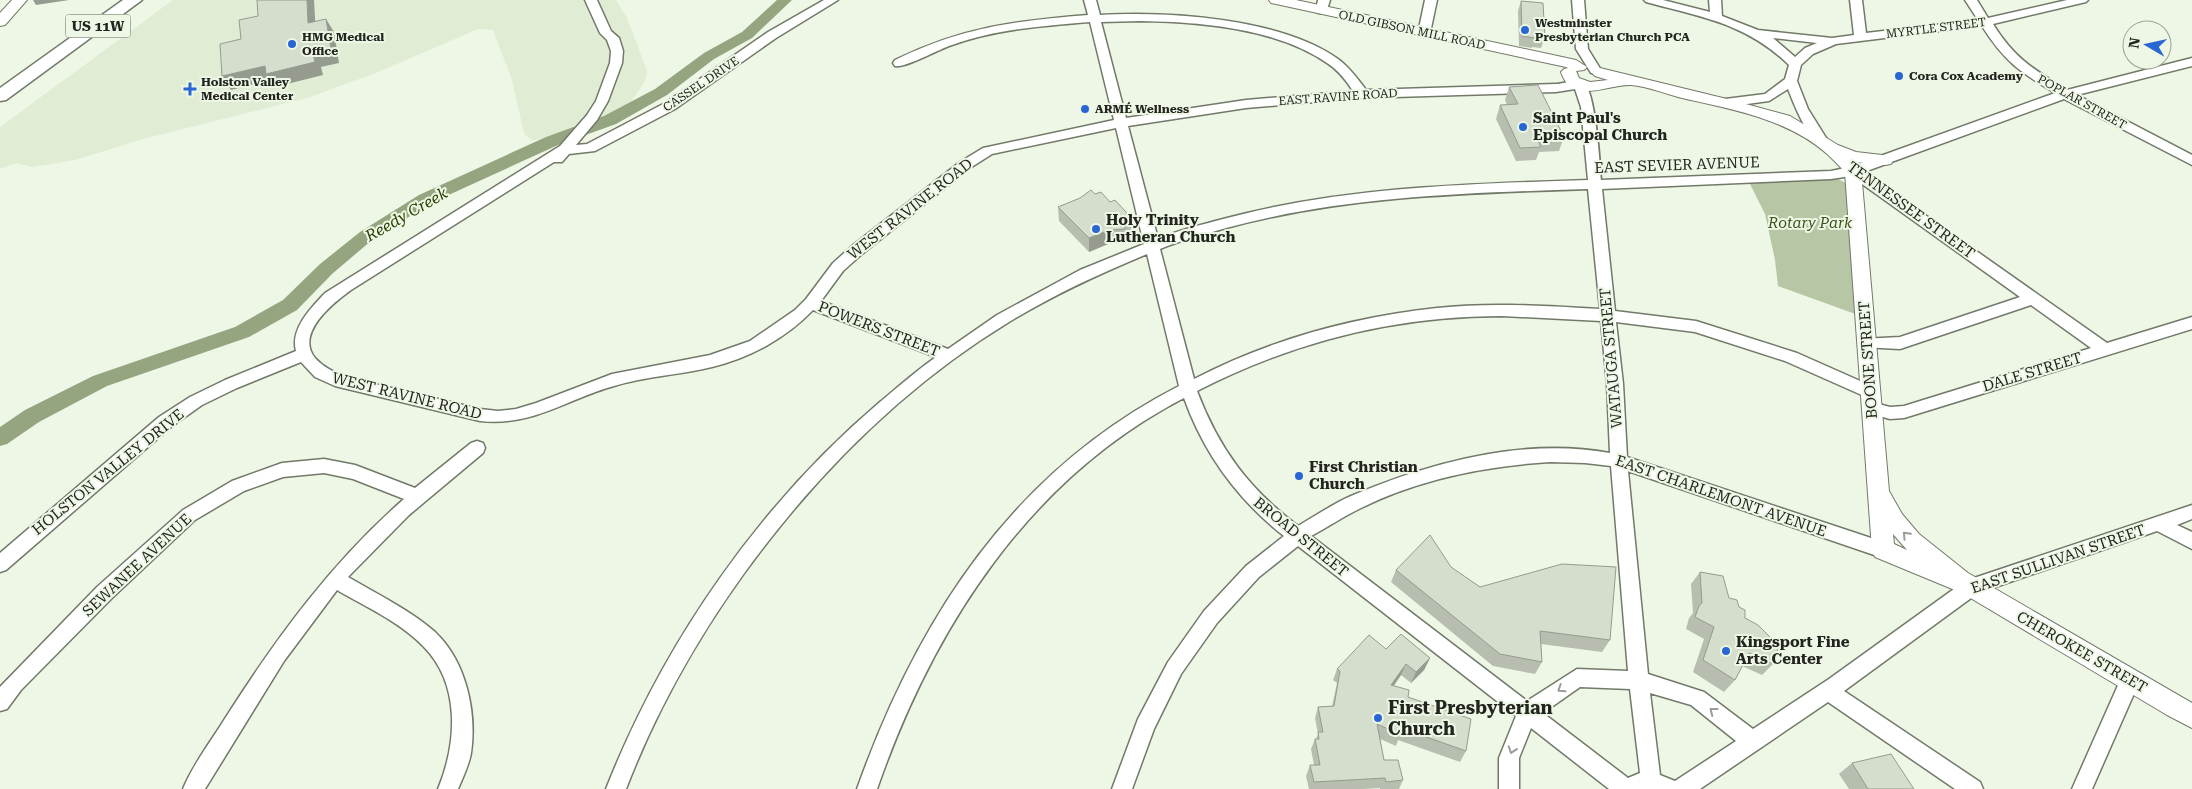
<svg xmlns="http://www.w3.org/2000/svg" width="2192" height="789" font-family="'Roboto Serif',serif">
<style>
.built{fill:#e0ecd3}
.green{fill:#b7c6a5}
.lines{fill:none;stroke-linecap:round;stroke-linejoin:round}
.river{fill:#94a580;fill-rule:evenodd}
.minor-casing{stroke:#727969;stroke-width:3}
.major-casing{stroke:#727969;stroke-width:2}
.highway-casing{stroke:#727969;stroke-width:3}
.minor{fill:#fff;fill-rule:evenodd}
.major{fill:#fff;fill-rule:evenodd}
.highway{fill:#fff;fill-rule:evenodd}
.wall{fill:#b7beaf}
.shaded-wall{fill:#959b8f}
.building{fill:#d5ddcc;stroke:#959b8f}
.oneway{stroke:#9c9d9a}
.poi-dot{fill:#2766d3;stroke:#eef7e5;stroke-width:2}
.labels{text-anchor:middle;stroke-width:4;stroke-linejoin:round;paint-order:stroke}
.far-poi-label{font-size:12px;font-weight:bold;fill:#22251f;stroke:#eef7e5;text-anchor:start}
.far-street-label{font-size:12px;fill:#22251f;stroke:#eef7e5}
.shield{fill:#eef7e5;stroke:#5f645a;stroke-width:1}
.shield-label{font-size:14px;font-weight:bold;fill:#22251f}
.poi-label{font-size:15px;font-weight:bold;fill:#22251f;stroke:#eef7e5;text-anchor:start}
.street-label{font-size:15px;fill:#22251f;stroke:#eef7e5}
.park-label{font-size:15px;font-style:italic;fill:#3c5219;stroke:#eef7e5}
.water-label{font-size:16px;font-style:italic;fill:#2b4002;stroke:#eef7e5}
.near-poi-label{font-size:18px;font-weight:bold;fill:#22251f;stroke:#eef7e5;text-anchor:start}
</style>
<rect width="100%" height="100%" fill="#eef7e5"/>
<path class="built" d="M173,0H616L627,18L647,71L645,81L629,105L616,112L572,129L536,140H531L524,133L512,80L493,30L478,29L376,73L307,98L143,139L75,160L32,167L16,163L0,169V127Z"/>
<path class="green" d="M1838,179L1850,185L1858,315L1778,286L1775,260L1765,214L1749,182Z"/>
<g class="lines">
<path class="river" d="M777,0H792L752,38L714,59L667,95L616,124L558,145L431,203L372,240L332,274L297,310L249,337L107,386L39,422L7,444L0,446V427L25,410L93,376L235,327L283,300L320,264L360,232L419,195L546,137L604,116L655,89L704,53L742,32Z"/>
<defs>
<path id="minor" d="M585,0H597L611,31L619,38L623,51L622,63L608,101L597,120L576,145L587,144L665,103L768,32L824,0H838L776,38L675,109L595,151L569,154L562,162H554L351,290C333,303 295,333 315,358C323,367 334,372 345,377L480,409L498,411L516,409L536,403L612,374L710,355L750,341L795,310L806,299L833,263L852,246L960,162L983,148L1114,120L1090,22C1043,26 996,29 952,45C939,49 906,68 895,66L893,63L895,60C963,27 1014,21 1088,15L1084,0H1096L1100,15C1168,11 1281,18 1338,59C1349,67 1358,79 1366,90L1556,84C1563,84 1576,78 1583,82C1595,88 1600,164 1601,180L1831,171L1850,167L2055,93C2020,72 2004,61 1982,26L1836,44L1813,54L1801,65L1797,81L1808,109L1828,141L1821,145C1809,142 1793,102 1788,89L1769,101L1725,107L1719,103L1725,99L1765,94L1785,79L1789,65C1746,23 1701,17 1646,2L1644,0H1663L1710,12L1709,0H1721L1722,16L1758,30L1832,38L1854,35L1850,0H1862L1866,33L1978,20L1965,0H1977L1988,18L2067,0H2088L2086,2L1993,24C2014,58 2033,69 2067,90L2192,58V66L2077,95L2192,155V165L2064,99L1864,172L2107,343L2192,317V329L1904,418L1890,419L1865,412L1863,408L1865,404L1871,402L1890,407L1904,406L2091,348L2031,305L1900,349L1862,347L1860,343L1862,339L1900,337L2020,297L1851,176L1831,179L1602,189L1615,311L1696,321L1797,353L1876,388L1878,392L1876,396L1870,398L1864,396L1785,361L1695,332L1616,322L1623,384L1627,457L1883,542L1889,545L1892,550L1889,555L1883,558L1628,471L1648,674L1704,692L1753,729L1829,679L1965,581L2192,505V519L2177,525L2192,532V549L2157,531L1978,593L1844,691L1980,782L1983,789H1955L1828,702L1700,789H1609L1531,728L1519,758V789H1499V758L1516,716L1298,546L1259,577L1217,623L1181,674L1154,729L1132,789H1112L1138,719L1168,662L1204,611L1246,566L1284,536C1238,500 1204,454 1184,398C1028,479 933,628 877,789H857C918,618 1013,471 1179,386L1147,254C1099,274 1053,295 1009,322C841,424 696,607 626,789H606C664,642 759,505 880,402C898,387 916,371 936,357L813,310C786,338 750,358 712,367C680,375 646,376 614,386C567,399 532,427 480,421L335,386L315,377L301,362L237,388L202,405L171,427L6,570L0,572V553L159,417L190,397L225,380L296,351C290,329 311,308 325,293L560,146L587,115L596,101L610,63L611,51L607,40L600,33ZM1141,21C1200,22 1276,28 1327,63C1338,70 1346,80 1353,91L1246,100L1126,118L1101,22ZM1773,38L1817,43L1805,48L1795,57ZM1575,89L1581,107L1588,180C1465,184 1342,187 1223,219C1201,225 1178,230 1158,239L1128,126L1246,108L1362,98L1556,92ZM1116,128L1144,244L1080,270L997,315L948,349L821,301L843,271L862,254L970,168L992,154ZM1588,189L1600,309C1546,306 1490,302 1437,308C1353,317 1269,340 1194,379L1160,249C1181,240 1203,235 1226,228C1344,196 1466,193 1588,189ZM1502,316L1601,321L1607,384L1610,453C1524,437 1429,463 1351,496C1333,504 1315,516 1298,526C1249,489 1219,449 1197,391C1292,342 1395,316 1502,316ZM1550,462L1585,463L1611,466L1628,671L1577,669L1527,701L1311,536C1328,527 1344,516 1361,508C1419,479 1486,466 1550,462ZM1580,687L1630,689L1640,773L1628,778L1543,713ZM1650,693L1691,705L1736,741L1675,781L1660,775Z
M1318,0H1330L1326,13H1318L1316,10Z
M1425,0H1437L1430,33L1424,37L1418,33Z
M1572,0H1584L1588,49L1601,70L1599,73H1591L1576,49Z
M477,441L483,443L485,448L483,453L409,515L348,577C377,594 410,610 435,632C466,661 477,712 471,753C469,765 463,777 458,789H438C457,743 461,684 423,646C400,622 366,607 337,590L284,661L205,789H183C193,764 212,740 226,717C277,637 332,562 404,499L353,479L324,473L283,477L244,491L195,520L111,599L21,690L7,709L0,711V687L97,587L183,510L232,481L282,463L324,459L355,465L415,488L471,443Z
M2130,671L2137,674L2140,680L2092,789H2072L2123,674Z"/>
<path id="major" d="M12,0H27L5,25L0,26V13Z
M1269,0H1296L1576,60L1587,67L1584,70L1576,71L1579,78L1590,82L1608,80L1595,76L1592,73L1595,70L1600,68L1731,100L1790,116L1838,145L1856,152L1891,156L1893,160L1891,164L1885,165L1854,162L1861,171L1889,491L1902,514L1919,534L1968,573L2192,703V728L2167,715L1962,593L1875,557L1872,550L1845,172C1839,166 1833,159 1826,153C1787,119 1731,109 1682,98C1666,94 1647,86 1631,85C1607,84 1572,106 1561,72L1564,69L1568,68L1566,67L1276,4L1271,3ZM1893,534L1907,550L1894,544Z"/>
<path id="highway" d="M123,0H142L6,100L0,101V88Z"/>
</defs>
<use href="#minor" class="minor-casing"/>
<use href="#major" class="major-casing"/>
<use href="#highway" class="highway-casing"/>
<use href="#minor" class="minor"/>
<use href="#major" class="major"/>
<use href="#highway" class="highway"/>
</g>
<path class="wall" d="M1521,1L1545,37L1541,48L1532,47V48L1519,46L1518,11Z
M1509,87L1564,137L1559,151L1539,152L1536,160L1516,161L1496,119L1500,105H1507L1505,100Z
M1080,198L1132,226L1131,240H1125V243L1108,244L1089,252L1059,221L1058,207Z
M1451,567L1480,587L1610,640L1602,652L1541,644L1542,662L1535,674L1493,666L1391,582L1396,570Z
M1700,572L1739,607L1773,664L1762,675L1742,666L1735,680L1724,692L1693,672L1704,639L1686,629L1689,618L1693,613L1691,584Z
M1386,649L1430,658L1424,670L1411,683L1401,675L1394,686L1408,697L1466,751L1460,762L1398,740L1396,746L1380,739L1384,760L1403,780L1399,789H1380V788L1364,789H1309L1306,776L1310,765H1314L1311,749L1315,739H1316L1318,734L1315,718L1318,707L1332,706L1337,683L1333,680L1337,669Z
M1852,763L1914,789H1849L1839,774Z"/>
<path class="shaded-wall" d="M33,0H69L36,5Z
M307,0H314L316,36L308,23Z
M326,19L334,32L339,63L321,67L323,75L275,87L270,80L231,90L222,76L313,54Z
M1109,230L1108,244L1089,252V238Z
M1430,658L1424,670L1411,683L1416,672Z
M1406,664L1401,675L1386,696L1391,685Z"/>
<path class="building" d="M257,0H307L308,23L326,19L331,49L313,54L315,62L266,74L265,66L222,76L220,44L241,39L239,20L258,16Z
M1521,1L1543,3L1545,37L1535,36V38L1522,36Z
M1538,85L1564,137L1537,139L1541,147L1520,148L1500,105L1518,104L1509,87Z
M1091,190L1095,194L1101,192L1110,202L1115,200L1126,212L1132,226H1125V229L1109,230L1089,238L1058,207L1080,198Z
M1430,535L1451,567L1480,587L1562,564L1616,567L1610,640L1540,631L1542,662L1500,654L1396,570Z
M1700,572L1723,576L1729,598L1737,600L1739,607L1745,610V618L1758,625L1779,646L1773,664L1749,653L1735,680L1703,660L1714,627L1695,617L1699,606L1702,603Z
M1401,634L1430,658L1416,672L1406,664L1391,685L1409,690L1408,697L1471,719L1466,751L1401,728V735L1377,724L1384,760H1398L1403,780L1386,782L1385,778L1314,782L1310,765H1320L1315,739H1319L1318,732H1323L1318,707L1334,706L1340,671L1337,669L1369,635L1386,649Z
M1891,754L1914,789H1868L1852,763Z"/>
<defs><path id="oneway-chevron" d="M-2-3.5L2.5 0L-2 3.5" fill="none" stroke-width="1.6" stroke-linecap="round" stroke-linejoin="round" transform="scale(1.25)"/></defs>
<g class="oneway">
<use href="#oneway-chevron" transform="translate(1906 535) rotate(-134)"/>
<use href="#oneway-chevron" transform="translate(1561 689) rotate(147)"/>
<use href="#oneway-chevron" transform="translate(1713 711) rotate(-142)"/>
<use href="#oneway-chevron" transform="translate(1512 750) rotate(109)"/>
</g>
<g class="poi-dot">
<circle cx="1525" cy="30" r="5"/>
<circle cx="292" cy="44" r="5"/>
<circle cx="1899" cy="76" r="5"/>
<path d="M187.5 81.5h5v5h5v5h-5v5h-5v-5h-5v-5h5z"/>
<circle cx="1085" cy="109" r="5"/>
<circle cx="1523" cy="127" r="5"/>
<circle cx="1096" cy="229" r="5"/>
<circle cx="1299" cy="476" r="5"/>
<circle cx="1726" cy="651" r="5"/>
<circle cx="1378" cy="718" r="5"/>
</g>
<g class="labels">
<g class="far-poi-label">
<text x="1535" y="27">Westminster<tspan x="1535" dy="14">Presbyterian Church PCA</tspan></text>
<text x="302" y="41">HMG Medical<tspan x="302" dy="14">Office</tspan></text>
<text x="1909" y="80">Cora Cox Academy</text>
<text x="201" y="86">Holston Valley<tspan x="201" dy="14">Medical Center</tspan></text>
<text x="1095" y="113">ARMÉ Wellness</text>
</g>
<g class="far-street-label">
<text transform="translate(1936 28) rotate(-7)" y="4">MYRTLE STREET</text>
<text transform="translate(1412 30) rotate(12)" y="4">OLD GIBSON MILL ROAD</text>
<text transform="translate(701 84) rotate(-34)" y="4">CASSEL DRIVE</text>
<text transform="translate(1338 97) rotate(-4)" y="4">EAST RAVINE ROAD</text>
<text transform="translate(2082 102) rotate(29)" y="4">POPLAR STREET</text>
</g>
<rect class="shield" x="65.5" y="14.5" width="65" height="23" rx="4"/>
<g class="shield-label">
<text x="98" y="31">US 11W</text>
</g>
<g class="poi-label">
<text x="1533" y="123">Saint Paul's<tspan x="1533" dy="17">Episcopal Church</tspan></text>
<text x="1106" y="225">Holy Trinity<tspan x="1106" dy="17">Lutheran Church</tspan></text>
<text x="1309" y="472">First Christian<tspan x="1309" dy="17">Church</tspan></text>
<text x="1736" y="647">Kingsport Fine<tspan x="1736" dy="17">Arts Center</tspan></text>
</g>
<g class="street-label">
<text transform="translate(1677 165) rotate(-2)" y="5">EAST SEVIER AVENUE</text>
<text transform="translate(910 209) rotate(-38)" y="5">WEST RAVINE ROAD</text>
<text transform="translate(1911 210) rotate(36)" y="5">TENNESSEE STREET</text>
<text transform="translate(879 329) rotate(21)" y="5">POWERS STREET</text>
<text transform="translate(1611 358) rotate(-95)" y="5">WATAUGA STREET</text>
<text transform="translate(1868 360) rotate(-94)" y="5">BOONE STREET</text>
<text transform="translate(2032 372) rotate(-17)" y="5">DALE STREET</text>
<text transform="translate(407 396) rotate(14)" y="5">WEST RAVINE ROAD</text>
<text transform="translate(108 472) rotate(-39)" y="5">HOLSTON VALLEY DRIVE</text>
<text transform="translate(1721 496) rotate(19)" y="5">EAST CHARLEMONT AVENUE</text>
<text transform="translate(1301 537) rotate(39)" y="5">BROAD STREET</text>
<text transform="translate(2058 559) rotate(-19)" y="5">EAST SULLIVAN STREET</text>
<text transform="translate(137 565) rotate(-43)" y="5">SEWANEE AVENUE</text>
<text transform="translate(2082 652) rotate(30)" y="5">CHEROKEE STREET</text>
</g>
<g class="park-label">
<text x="1810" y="228">Rotary Park</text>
</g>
<g class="water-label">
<text transform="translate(406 214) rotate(-30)" y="6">Reedy Creek</text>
</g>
<g class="near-poi-label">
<text x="1388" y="714">First Presbyterian<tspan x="1388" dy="21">Church</tspan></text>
</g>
</g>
<g transform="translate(2147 45) rotate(279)"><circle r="24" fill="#eef7e5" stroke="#9ca396"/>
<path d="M0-4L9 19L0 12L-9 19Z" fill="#2766d3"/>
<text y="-8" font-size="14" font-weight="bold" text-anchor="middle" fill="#22251f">N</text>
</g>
</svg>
